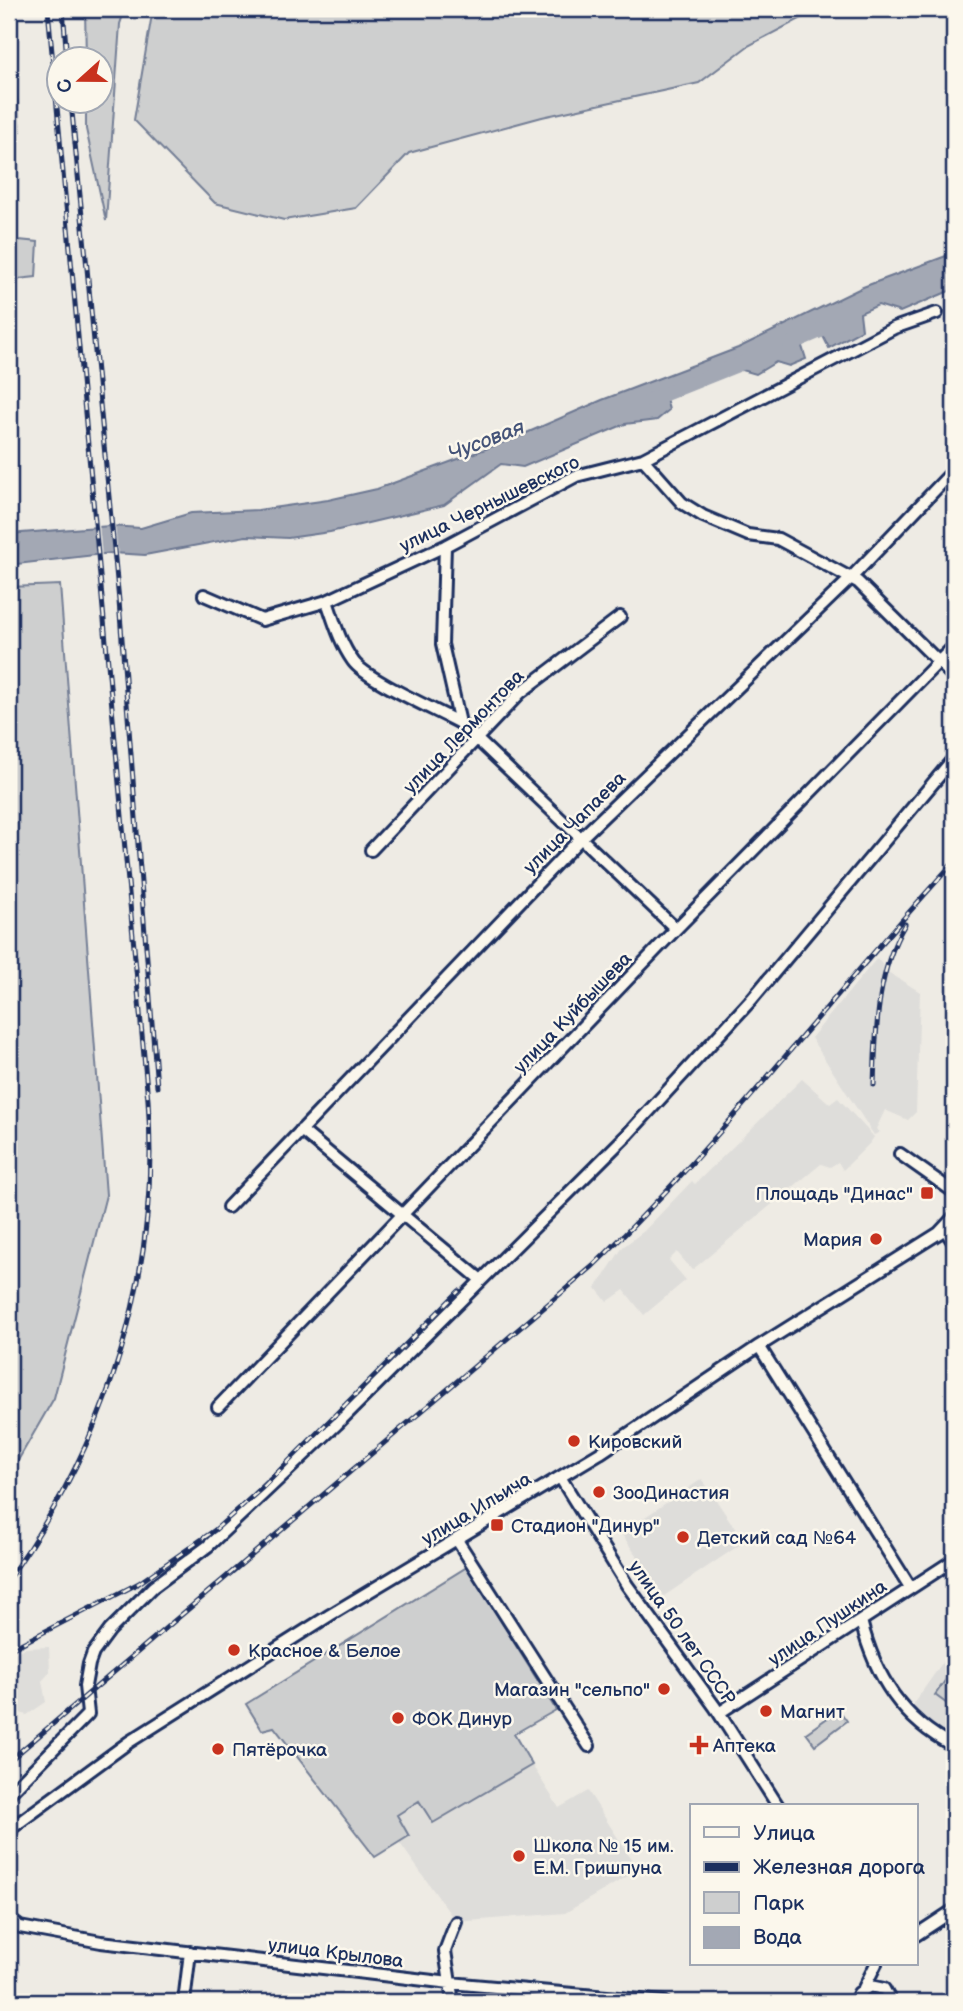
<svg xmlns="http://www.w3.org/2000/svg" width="963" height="2011" font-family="'Balsamiq Sans',sans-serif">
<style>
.built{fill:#deddda}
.green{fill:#cecfcf;stroke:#747f96;stroke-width:2}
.water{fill:#a3a8b4;stroke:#6d7892;stroke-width:2}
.pier{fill:#eeebe4}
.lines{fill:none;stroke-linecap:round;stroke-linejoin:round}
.river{stroke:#a3a8b4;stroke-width:14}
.minor-casing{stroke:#1b2f5e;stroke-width:16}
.minor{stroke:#fbf7ec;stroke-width:10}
.rail-casing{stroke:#1b2f5e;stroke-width:5}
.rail{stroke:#fbf7ec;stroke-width:2.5;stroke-dasharray:8;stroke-linecap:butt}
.poi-dot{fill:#c8321e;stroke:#fbf7ec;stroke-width:2.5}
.labels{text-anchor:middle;stroke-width:5;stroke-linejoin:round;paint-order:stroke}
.street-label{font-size:19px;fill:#1b2f5e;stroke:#fbf7ec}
.poi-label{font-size:19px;fill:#1b2f5e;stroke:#fbf7ec;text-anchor:start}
.water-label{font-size:21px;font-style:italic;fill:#445378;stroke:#fbf7ec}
</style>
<rect width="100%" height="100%" fill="#eeebe4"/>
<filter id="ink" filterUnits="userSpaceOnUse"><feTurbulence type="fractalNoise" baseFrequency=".0143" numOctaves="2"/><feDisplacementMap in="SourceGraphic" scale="14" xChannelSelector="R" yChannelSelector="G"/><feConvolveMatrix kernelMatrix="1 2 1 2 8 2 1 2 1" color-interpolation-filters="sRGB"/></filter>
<g filter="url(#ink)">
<path class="built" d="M877,958L888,972L920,992L916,1112L908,1120L885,1110L876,1129L880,1132L874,1135L811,1038Z
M802,1079L830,1104L838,1098L874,1137L870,1143L843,1170L838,1162L830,1167L821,1164L692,1270L677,1252L669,1260L686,1280L644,1315L624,1290L607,1302L596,1288L623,1247L644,1231L692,1181L695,1184Z
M702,1479L744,1542L664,1596L621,1533Z
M954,1646V1740L917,1716L914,1703Z
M49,1647L50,1672L42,1681L46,1702L27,1715L20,1713L9,1719V1656L24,1648Z
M532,1765L559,1808L588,1791L638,1870L565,1913L456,1922L399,1842L409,1835L397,1815L419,1801L433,1822Z"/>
<path class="green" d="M9,9L20,132L9,134Z
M85,9H125L120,24L106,221L86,129V102H102V60L86,59Z
M156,9H819L748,46L699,83L542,117L409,153L356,208L284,220L215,203L134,120L151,20Z
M9,239L38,242L36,277L9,280Z
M60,585L106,1195L54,1398L9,1476V587Z
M467,1567L556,1710L514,1734L532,1765L433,1823L419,1801L397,1815L409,1836L375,1857L274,1727L262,1730L246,1704Z
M954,1668V1709L935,1695Z
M839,1710L847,1721L815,1745L806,1733Z"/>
<path class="water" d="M954,253V289L900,312L878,305L860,313L862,330L829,348L821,332L800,340L806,359L789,366L776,362L756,374L732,367L665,394L669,410L657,420L625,424L523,467L501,464L444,505L330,532L288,538L246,536L145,555L112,553L9,565V534L110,526L141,528L191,513L258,510L328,500L377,489L515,438L602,400L738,348L863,287Z"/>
<path class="pier" d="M110,522L115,523L118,557L112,556Z
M99,523L102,557L96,558L93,524Z"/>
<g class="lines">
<path class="river" d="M790,344L839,323
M650,400L745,362"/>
<defs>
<path id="minor" d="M643,459L682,503L703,516L748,535L778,539L858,582L954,677
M445,546L442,644L460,723L676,929
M204,595L262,620L327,601L445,546L576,476L643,459L894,328L937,313
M327,601C334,621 340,643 353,661C365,679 436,710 460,723
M371,850L520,693L620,617
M301,1130L481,1280
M900,1154L954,1192
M228,1207L580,839L849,580L954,470
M944,1228L954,1243
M759,1346L910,1587
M218,1407L676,929L954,646
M560,1477L627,1585L715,1707L778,1806
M457,1540L589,1746
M861,1621C875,1676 902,1720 954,1746
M719,1713L954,1560
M9,1794L88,1714L85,1686L89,1664L93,1653L110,1630L153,1587L208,1546L337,1424L627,1135L752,999L954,758
M9,1830L129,1742L330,1615L600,1453L759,1346L939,1233L954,1217
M9,1919L20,1927L101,1942L450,1983L664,2002
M916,1935L954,1910
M864,1988L876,1964
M184,2002L190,1952
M453,2002L445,1951L456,1922
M855,2002L859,1993L870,1986L884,1989L891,2002"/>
</defs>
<use href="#minor" class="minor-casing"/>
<use href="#minor" class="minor"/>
<defs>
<path id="rail" d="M63,9L67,60
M71,102L119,601L157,1087
M874,1085C876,1030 876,973 905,924
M9,1578C109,1438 161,1272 148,1100L48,9
M9,1650L139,1583L215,1530L261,1489L459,1291
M9,1761L593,1266C723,1140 832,995 954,862"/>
</defs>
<use href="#rail" class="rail-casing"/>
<use href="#rail" class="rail"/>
</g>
</g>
<g class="poi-dot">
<rect x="920" y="1186" width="14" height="14" rx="3.5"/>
<circle cx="876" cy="1239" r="7"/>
<circle cx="574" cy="1441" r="7"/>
<circle cx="599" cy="1492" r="7"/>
<rect x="490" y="1518" width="14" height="14" rx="3.5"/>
<circle cx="683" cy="1537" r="7"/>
<circle cx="234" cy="1650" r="7"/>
<circle cx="664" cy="1689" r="7"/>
<circle cx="766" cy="1711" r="7"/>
<circle cx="398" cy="1718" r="7"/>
<path d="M695.5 1734.5h7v7h7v7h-7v7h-7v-7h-7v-7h7z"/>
<circle cx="218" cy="1749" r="7"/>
<circle cx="519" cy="1856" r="7"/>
</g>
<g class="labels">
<g class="street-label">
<text transform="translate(489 503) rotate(-26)" y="7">улица Чернышевского</text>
<text transform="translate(463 731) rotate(-46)" y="7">улица Лермонтова</text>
<text transform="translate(574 822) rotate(-45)" y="7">улица Чапаева</text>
<text transform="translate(572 1012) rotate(-46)" y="7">улица Куйбышева</text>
<text transform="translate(476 1508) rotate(-31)" y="7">улица Ильича</text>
<text transform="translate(827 1622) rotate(-34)" y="7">улица Пушкина</text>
<text transform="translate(683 1632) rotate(55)" y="7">улица 50 лет СССР</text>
<text transform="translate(336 1952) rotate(7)" y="7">улица Крылова</text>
</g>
<g class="poi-label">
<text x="913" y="1200" text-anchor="end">Площадь "Динас"</text>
<text x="862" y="1246" text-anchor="end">Мария</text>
<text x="588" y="1448">Кировский</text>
<text x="613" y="1499">ЗооДинастия</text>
<text x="511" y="1532">Стадион "Динур"</text>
<text x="697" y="1544">Детский сад №64</text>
<text x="248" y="1657">Красное &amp; Белое</text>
<text x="650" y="1696" text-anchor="end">Магазин "сельпо"</text>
<text x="780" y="1718">Магнит</text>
<text x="412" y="1725">ФОК Динур</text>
<text x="713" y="1752">Аптека</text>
<text x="232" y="1756">Пятёрочка</text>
<text x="533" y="1852">Школа № 15 им.<tspan x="533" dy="22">Е.М. Гришпуна</tspan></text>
</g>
<g class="water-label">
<text transform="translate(486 440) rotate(-21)" y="7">Чусовая</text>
</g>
</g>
<rect width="963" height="2011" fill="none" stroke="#fbf7ec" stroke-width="35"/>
<rect x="18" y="18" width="928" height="1976" fill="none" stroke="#1b2f5e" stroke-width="2.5" filter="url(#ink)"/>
<rect x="690" y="1804" width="228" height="161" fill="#fbf7ec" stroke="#a1a7b3" stroke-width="2"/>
<rect x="704" y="1827" width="35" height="10" fill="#fbf7ec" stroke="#a1a7b3" stroke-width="2"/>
<text x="753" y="1840" font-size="21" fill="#1b2f5e">Улица</text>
<rect x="704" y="1862" width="35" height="10" fill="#1b2f5e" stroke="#a1a7b3" stroke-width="2"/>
<text x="753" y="1874" font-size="21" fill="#1b2f5e">Железная дорога</text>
<rect x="704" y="1892" width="35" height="21" fill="#cecfcf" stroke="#a1a7b3" stroke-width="2"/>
<text x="753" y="1910" font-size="21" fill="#1b2f5e">Парк</text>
<rect x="704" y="1927" width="35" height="21" fill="#a3a8b4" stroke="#a1a7b3" stroke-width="2"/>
<text x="753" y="1944" font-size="21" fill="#1b2f5e">Вода</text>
<g transform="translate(80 80) rotate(249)"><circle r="33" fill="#fbf7ec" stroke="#a1a7b3" stroke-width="2"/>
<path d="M0-5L12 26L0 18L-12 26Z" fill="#c8321e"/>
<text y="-10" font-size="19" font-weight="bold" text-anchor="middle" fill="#1b2f5e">С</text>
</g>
</svg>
